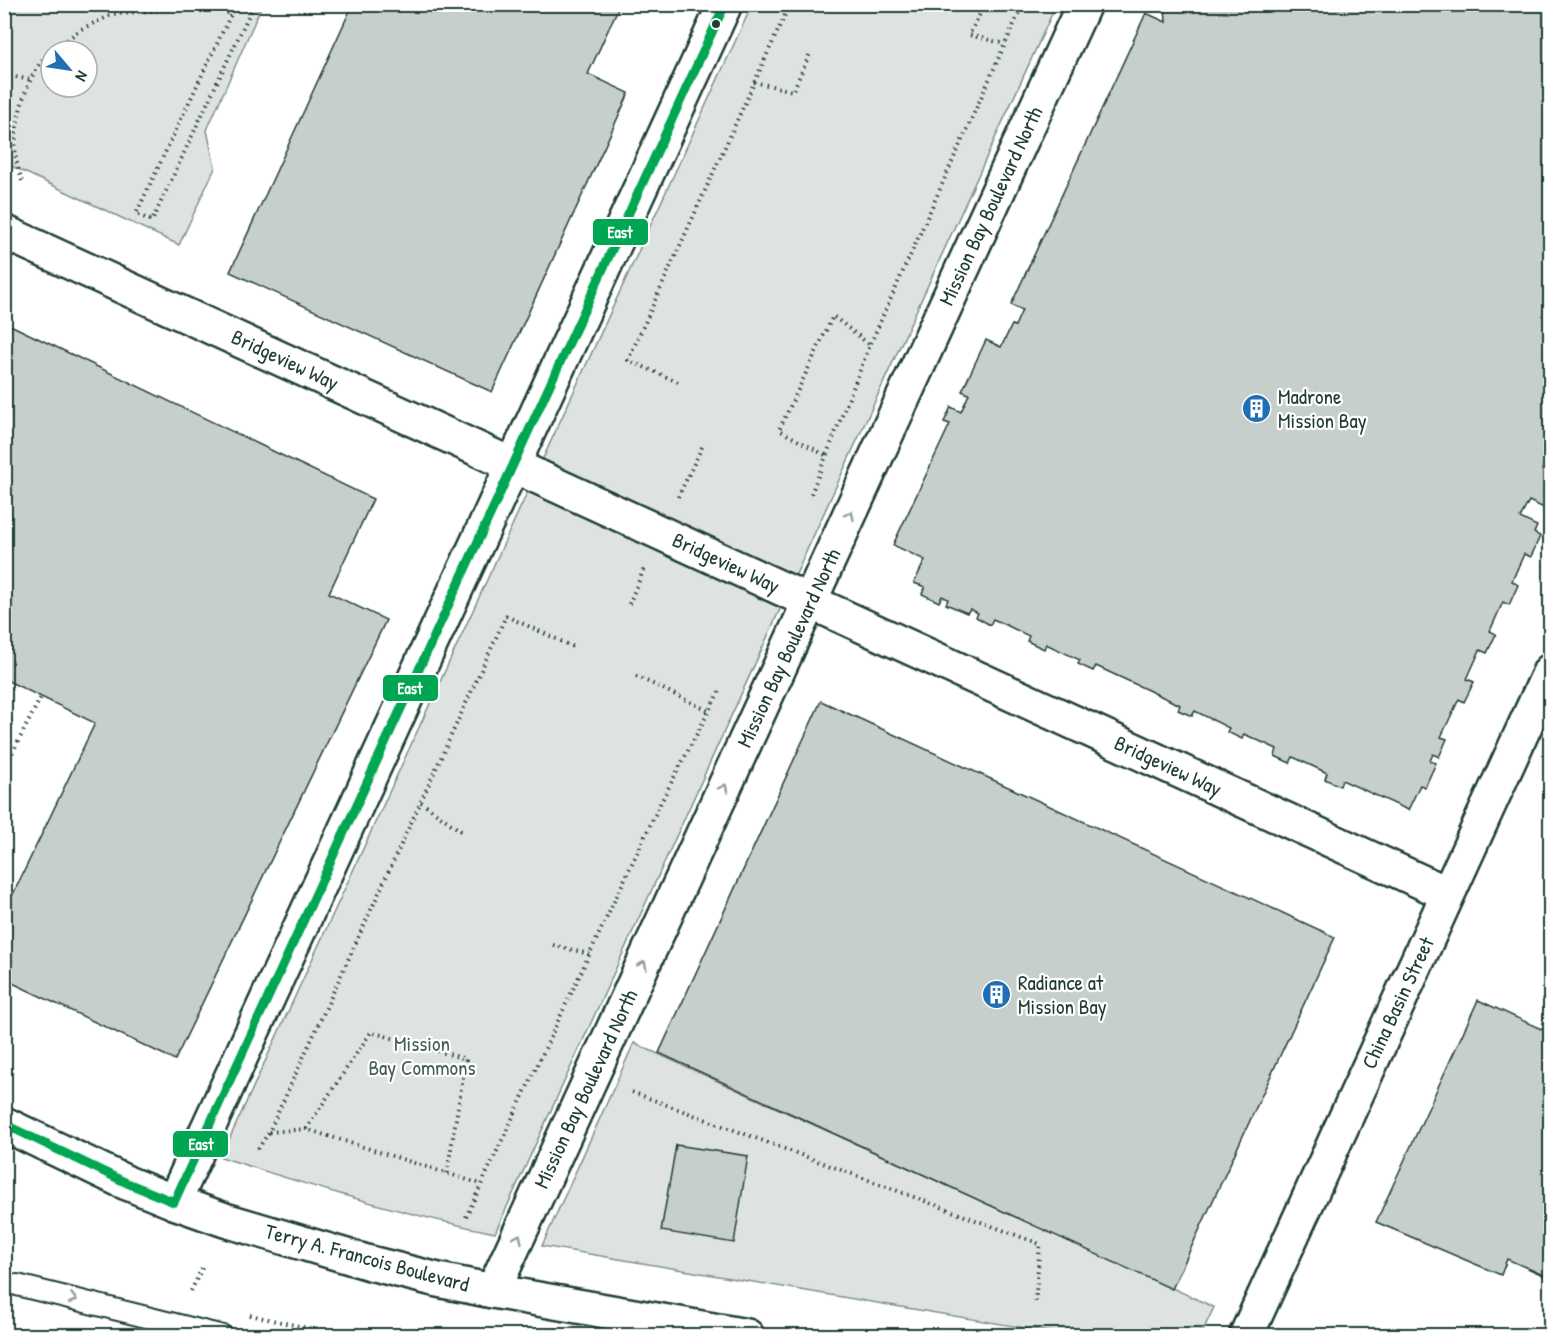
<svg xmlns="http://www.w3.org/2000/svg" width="1555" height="1340" font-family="'Patrick Hand',sans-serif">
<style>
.green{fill:#dee3e2;stroke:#7e908b;stroke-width:1.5;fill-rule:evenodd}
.building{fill:#c7cfcc;stroke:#1f3d34;stroke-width:1.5}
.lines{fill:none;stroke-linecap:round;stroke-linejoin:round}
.lane-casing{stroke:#1f3d34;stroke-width:24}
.street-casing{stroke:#1f3d34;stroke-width:38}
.secondary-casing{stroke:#1f3d34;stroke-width:38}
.path{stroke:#1f3d34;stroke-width:4;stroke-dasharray:1.5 4.5;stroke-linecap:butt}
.lane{stroke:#fff;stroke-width:20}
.street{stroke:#fff;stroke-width:33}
.secondary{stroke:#fff;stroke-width:33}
.bus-1-casing{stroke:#fff;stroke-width:14}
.bus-1{stroke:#00a651;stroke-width:9}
.oneway{stroke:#8f9e9a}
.bus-dot{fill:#1f3d34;stroke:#fff;stroke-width:2}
.labels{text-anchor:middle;stroke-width:4.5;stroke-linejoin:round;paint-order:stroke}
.street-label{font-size:21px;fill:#1f3d34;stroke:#fff}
.poi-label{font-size:21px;fill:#1f3d34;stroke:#fff;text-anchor:start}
.park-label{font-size:21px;fill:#455e57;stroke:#fff}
.line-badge{stroke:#fff;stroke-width:2}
.badge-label{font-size:16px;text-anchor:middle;font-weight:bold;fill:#fff}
</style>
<rect width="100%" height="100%" fill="#fff"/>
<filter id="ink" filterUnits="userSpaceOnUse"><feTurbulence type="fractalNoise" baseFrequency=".0167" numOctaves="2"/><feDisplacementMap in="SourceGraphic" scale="12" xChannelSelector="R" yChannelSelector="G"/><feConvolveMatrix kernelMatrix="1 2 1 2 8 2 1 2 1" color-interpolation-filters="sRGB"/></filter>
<g filter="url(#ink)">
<path class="green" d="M5,4L262,5L207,130L215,168L179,245L5,163ZM51,51H87V87H51Z
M752,5H1056L495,1233C402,1214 312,1187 221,1157Z
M634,1043L1214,1307L1201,1335H1066L542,1246Z"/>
<path class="building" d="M353,4H620L588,74L629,93L492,392L230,272Z
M1165,4H1550V460L1548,458L1542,470L1550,474V495L1544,508L1529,501L1520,518L1537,526L1534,533L1540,536L1531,557L1524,554L1512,581L1518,585L1509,605L1503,602L1490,631L1496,634L1487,653L1480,650L1467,679L1474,682L1464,702L1459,699L1441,737L1447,739L1439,757L1433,754L1430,761L1436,763L1425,787L1420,785L1408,810L1342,780L1340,786L1325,779L1327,773L1293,757L1290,763L1275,756L1277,749L1244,734L1242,739L1227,732L1229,728L1195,711L1192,716L1178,710L1180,705L1096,666L1093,671L1078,664L1080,660L1046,644L1044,649L1027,641L1029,636L1004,624L993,619L990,625L976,617L978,613L970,609L967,613L946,604L948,599L942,596L939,602L922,594L925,587L914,583L925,560L893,545L950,424L944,422L951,407L961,412L969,394L962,391L986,340L1001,347L1012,325L1015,326L1022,310L1011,305L1146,13L1166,22Z
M4,322L373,499L329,593L386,620L175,1060L4,979V913L95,723L4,679Z
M821,701L1335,937L1172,1289L659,1053Z
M1478,1000L1550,1033V1278L1507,1259L1501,1275L1376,1222Z
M676,1145L748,1156L734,1243L661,1231Z"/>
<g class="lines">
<defs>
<path id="lane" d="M17,1285L223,1336"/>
<path id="street" d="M4,232L1448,894
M174,1202L725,4
M493,1291L1084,4
M1246,1336L1550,671"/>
<path id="secondary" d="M4,1124L127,1183L174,1202L225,1220L370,1263L438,1280L493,1291L747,1336"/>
</defs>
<use href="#lane" class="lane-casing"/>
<use href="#street" class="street-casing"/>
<use href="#secondary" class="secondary-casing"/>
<path class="path" d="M109,4L114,14
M985,4L969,35L1005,44
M53,51L81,29L114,14L205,6L231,14L136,214L152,221L254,4
M4,75L32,80
M754,82L793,91L811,51
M22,181C20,174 17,166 16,158C12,128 26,71 51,52
M678,382L628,360L790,4
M825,455L779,430L833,316L870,345
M811,494L870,345L1023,4
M678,497L703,445
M629,604L644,569
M636,676L709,711
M4,769L41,697
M421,802L461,831
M553,945L589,954
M632,1092L1040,1244L1035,1304L1036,1290
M306,1129L371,1032L466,1059L447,1173
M269,1132L306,1129L481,1184
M258,1149L269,1132L506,616L574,647
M466,1217L660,804L721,688
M191,1291L202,1268
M250,1315L343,1336
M414,1336L418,1327"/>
<use href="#lane" class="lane"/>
<use href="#street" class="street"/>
<use href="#secondary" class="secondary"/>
<defs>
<path id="bus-1" d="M4,1124L127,1183L174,1202L725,4"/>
</defs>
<use href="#bus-1" class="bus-1-casing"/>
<use href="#bus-1" class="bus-1"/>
</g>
<defs><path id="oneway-chevron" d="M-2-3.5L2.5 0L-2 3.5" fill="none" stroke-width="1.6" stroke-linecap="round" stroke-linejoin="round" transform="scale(1.5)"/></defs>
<g class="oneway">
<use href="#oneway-chevron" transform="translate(850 515) rotate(-65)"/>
<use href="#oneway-chevron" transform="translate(724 788) rotate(-65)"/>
<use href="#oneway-chevron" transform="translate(643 965) rotate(-65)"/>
<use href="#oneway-chevron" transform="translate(518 1238) rotate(-65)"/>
<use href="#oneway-chevron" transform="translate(73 1299) rotate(14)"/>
</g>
</g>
<defs>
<symbol id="building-disc" viewBox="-11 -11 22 22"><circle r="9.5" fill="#1f6fb2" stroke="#fff"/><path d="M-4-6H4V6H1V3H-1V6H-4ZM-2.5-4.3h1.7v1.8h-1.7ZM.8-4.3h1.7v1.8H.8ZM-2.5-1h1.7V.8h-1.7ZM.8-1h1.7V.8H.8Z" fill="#fff"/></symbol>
</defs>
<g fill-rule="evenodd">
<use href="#building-disc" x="1240" y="392" width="33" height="33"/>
<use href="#building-disc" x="980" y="978" width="33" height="33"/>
</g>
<circle class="bus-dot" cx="716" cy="24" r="5"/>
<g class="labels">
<g class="street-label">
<text transform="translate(991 206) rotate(-65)" y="7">Mission Bay Boulevard North</text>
<text transform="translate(285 360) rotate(25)" y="7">Bridgeview Way</text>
<text transform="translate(726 563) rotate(25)" y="7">Bridgeview Way</text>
<text transform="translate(789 648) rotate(-65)" y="7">Mission Bay Boulevard North</text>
<text transform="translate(1168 766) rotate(25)" y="7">Bridgeview Way</text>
<text transform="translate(1398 1003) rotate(-65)" y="7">China Basin Street</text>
<text transform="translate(586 1089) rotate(-65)" y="7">Mission Bay Boulevard North</text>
<text transform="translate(367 1258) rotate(15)" y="7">Terry A. Francois Boulevard</text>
</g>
<g class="poi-label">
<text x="1278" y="404">Madrone<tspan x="1278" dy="24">Mission Bay</tspan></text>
<text x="1018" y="990">Radiance at<tspan x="1018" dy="24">Mission Bay</tspan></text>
</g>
<g class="park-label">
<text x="422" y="1051">Mission<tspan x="422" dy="24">Bay Commons</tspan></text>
</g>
</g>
<g class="line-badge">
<rect x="592" y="218" width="57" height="28" rx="6" fill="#00a651"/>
<rect x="382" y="674" width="57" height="28" rx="6" fill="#00a651"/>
<rect x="172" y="1130" width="57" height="28" rx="6" fill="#00a651"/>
</g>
<g class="badge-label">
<text x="620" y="238">East</text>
<text x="410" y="694">East</text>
<text x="201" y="1150">East</text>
</g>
<rect width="1555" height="1340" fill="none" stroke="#fff" stroke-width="24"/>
<rect x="12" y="12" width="1531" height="1316" fill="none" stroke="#1f3d34" stroke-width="2" filter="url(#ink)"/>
<g transform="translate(69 69) rotate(119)"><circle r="28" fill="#ffffff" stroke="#a5b1ae" stroke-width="1.5"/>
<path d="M0-4.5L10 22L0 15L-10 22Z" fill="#1f6fb2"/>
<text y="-9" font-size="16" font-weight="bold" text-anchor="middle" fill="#1f3d34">N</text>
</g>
</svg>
